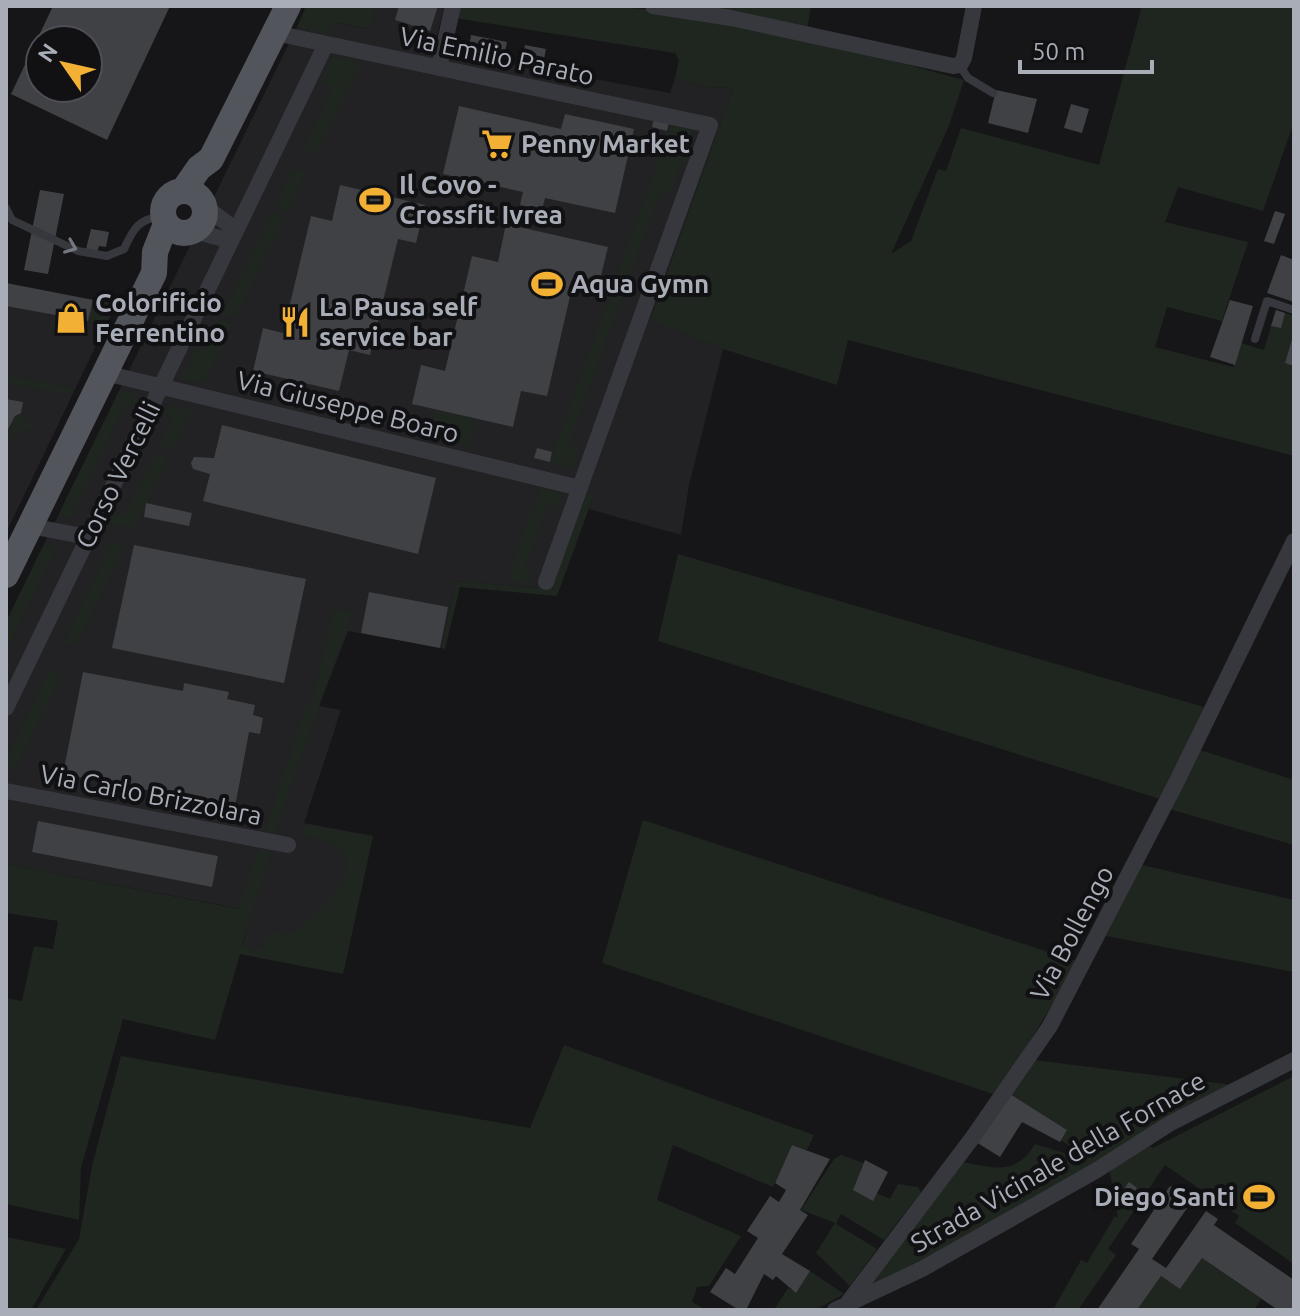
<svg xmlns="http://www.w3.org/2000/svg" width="1300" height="1316" font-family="Ubuntu,sans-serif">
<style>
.built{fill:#222225}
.green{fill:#1e261f}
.building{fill:#404145;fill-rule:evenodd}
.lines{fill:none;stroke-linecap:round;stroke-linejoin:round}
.service{stroke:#37383d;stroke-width:8}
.minor{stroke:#37383d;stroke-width:16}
.primary{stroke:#53555c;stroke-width:26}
.oneway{stroke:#757881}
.labels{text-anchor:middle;stroke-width:8;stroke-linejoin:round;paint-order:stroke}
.street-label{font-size:26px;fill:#a8adb8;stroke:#111113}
.poi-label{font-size:26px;font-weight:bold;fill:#a8adb8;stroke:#111113;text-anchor:start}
</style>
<rect width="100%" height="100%" fill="#161618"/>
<path class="built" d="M376,6H445L433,49L670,93L675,78L705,87L733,88L650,319L723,349L689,485L681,535L589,509L594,495L550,589L456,581L441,648L348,631L319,706L341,710L304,823L373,836L343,974L240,954L252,911L6,864V622L297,27L328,34L334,22L368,29Z
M6,283L116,304L6,533Z"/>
<path class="green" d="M306,6H376L369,29L335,22L328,35L297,27Z
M460,6C533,6 606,3 679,13C775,26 870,55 964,80L948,128L891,254L911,241L938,169L946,171L961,128L1099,165L1142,6H1294V122L1263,211L1178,187L1165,222L1248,242L1222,321L1167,307L1155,347L1233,367L1241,343L1264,350L1276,310L1294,316V456L848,340L837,385L723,349L650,320L733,88L705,87L675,78L679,60L675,53L455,18Z
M694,6H811L807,30Z
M332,57L361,63L316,153L302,151L333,88L320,82Z
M672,122L695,126L671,193L661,190L568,446L578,450L572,467L550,462Z
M293,169L307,171L287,212L275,206Z
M273,212L284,218L235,319L223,313Z
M93,300L116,304L106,325L88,321Z
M221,319L233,324L204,383L182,379L198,345L206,349Z
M6,376L76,389L67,394L6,383Z
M119,391L140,395L135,405L126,404L70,518L58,516Z
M168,405L192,409L172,450L160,444L173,418L164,413Z
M436,410L475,419L469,445L430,436Z
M21,413L33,423V428L13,435L6,442L11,422Z
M156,452L168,458L134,528L106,523L112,512L124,517Z
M540,488L562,493L558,506L548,503L524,569L534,573L529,586L508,578Z
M586,492L594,495L557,596L460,587L445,649L441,648L456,581L550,589Z
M111,544L124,547L77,645L63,643Z
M43,546L56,548L6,650V622Z
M678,554L1204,707L1160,799L658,641Z
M334,609L352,613L274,834L265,831L306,704H311Z
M49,672L62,674L16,769L6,767V759Z
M1197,749L1294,780V845L1169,809Z
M643,820L1079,962L996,1095L602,963Z
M304,824L373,836L343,974L240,954L215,1040L123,1019L81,1168L79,1220L6,1204V998L22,1001L34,946L53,949L58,921L6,913L7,864L239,909L259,849L271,852L242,945L254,950L260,948L272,931L289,934C309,923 364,877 342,851C333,840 314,837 301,834Z
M1142,865L1294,900V972L1106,936Z
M564,1045L814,1135L807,1150L792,1145L773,1187L673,1145L657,1200L741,1236L709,1286L697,1287L692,1302L706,1310H36L79,1239L92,1166L121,1056L530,1128Z
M1034,1060L1233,1085L905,1273L865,1286L961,1162C993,1167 1015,1177 1035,1144L1067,1154L1069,1146L1061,1140L1067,1130L1010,1094Z
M1294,1076V1264L1235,1223L1239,1216L1165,1165L1108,1249L1116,1255L1078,1310H1053L1081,1260L1087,1263L1115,1216L1118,1218L1109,1168L1146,1144L1153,1148Z
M841,1155L864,1163L860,1170L873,1201L877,1193L890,1199L898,1184L918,1187L921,1192L884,1240L841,1214L836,1224L877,1249L850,1286L816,1253L835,1223L801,1210L834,1159Z
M6,1237L66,1249L31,1310H6Z
M1202,1258L1261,1299L1254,1310H1137L1161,1276L1180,1289Z
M810,1271L844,1294L815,1310H774L788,1288L796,1292Z"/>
<path class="building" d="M53,6H170L107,140L11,94ZM40,40H88V88H40Z
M399,6H438L430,31L395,20Z
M471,35L507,42L503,62L468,56Z
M525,45L546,49L542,69L521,65Z
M996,90L1037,99L1028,133L988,123Z
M1071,104L1089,109L1082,133L1064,128Z
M459,106L561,129L565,114L634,129L615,213L545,198L542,210L520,205L523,192L443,174Z
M654,118L669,122L667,131L652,127Z
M340,185L425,205L416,243L398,239L370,355L349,350L339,391L253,371L263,328L283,333L311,216L332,221Z
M40,190L64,194L48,274L24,270Z
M1275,211L1285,214L1274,244L1264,241Z
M506,224L608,247L599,284L574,279L547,396L521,391L513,427L412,404L421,365L445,371L472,256L498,262Z
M91,229L109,232L106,247L99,246L97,252L86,249Z
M1281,255L1294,260V302L1267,293Z
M6,283L93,300L88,321L6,306Z
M1230,300L1253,306L1235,365L1210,357Z
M1276,310L1285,313L1281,328L1271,326Z
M1293,336H1294V366L1285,363Z
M6,399L23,402L21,413L15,416L6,433Z
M353,406L368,410L366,420L351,416Z
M222,425L436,478L418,554L203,501L210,474L193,469L191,463L194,457L214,458Z
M537,448L552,452L550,462L534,458Z
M146,503L192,513L189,526L144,517Z
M134,545L306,579L284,683L112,648Z
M369,592L448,607L440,648L361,633Z
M83,672L183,691L184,683L229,692L227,699L255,705L253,715L263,718L260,734L249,732L235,807L63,774Z
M38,821L218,856L212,887L32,852Z
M1010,1094L1067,1130L1060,1142L1022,1122L1000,1157L976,1142Z
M792,1145L830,1159L800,1210L808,1215L782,1254L810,1271L796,1293L776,1276L773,1280L764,1274L746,1310H739L710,1292L726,1268L735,1274L758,1238L747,1231L770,1196L779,1202L786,1190L775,1183Z
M865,1160L888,1172L873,1201L853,1190Z
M1129,1182L1137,1188L1128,1201L1120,1195Z
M1170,1186L1192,1201L1152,1259L1166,1268L1206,1211L1218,1219L1214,1225L1294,1280V1310H1278L1202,1258L1180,1289L1161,1276L1137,1310H1097L1139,1249L1131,1244Z"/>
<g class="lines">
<path class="service" d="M960,66L968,78L993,93
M6,208L12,220L78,251L107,256L124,249C134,227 139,219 163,216
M1255,339L1267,301L1294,310"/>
<path class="minor" d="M653,6L731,18L953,66L960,65L964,58L974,6
M275,33L710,125L546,582
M439,68L453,6
M204,206L236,230
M194,231L231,241
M105,373L580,488
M30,526L88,537
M6,708L326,44
M6,791L288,845
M846,1305L973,1137L1050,1026L1176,783L1294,541
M835,1310L922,1269L1097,1170L1169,1124L1294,1060"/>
<path class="primary" d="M163 212a21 21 0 1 1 42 0a21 21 0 1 1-42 0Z
M183,191L199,168L211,159L288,6
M6,575L154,273L155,252L166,224"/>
</g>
<defs><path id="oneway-chevron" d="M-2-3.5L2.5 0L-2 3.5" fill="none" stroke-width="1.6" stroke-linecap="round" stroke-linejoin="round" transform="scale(2)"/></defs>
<use class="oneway" href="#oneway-chevron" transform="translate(71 247) rotate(22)"/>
<defs>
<symbol id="supermarket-bare" viewBox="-9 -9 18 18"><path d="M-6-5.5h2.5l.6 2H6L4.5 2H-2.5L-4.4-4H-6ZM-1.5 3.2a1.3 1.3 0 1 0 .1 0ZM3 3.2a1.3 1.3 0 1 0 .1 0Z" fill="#f2b134" stroke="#111113" stroke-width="2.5" paint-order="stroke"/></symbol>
<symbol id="stadium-bare" viewBox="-9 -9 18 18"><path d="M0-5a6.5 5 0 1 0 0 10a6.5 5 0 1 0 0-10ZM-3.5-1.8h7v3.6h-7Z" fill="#f2b134" stroke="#111113" stroke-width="2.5" paint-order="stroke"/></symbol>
<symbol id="shop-bare" viewBox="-9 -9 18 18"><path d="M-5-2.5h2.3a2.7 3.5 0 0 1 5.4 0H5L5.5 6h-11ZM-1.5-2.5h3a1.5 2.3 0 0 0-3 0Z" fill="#f2b134" stroke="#111113" stroke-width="2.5" paint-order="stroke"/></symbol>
<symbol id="restaurant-bare" viewBox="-9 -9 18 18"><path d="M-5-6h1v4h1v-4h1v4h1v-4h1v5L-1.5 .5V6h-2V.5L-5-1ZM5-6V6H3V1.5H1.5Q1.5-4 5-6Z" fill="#f2b134" stroke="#111113" stroke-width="2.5" paint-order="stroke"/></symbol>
</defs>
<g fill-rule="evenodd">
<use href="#supermarket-bare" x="475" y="122" width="44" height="44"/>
<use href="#stadium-bare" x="353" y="178" width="44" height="44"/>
<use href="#stadium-bare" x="525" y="262" width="44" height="44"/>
<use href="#shop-bare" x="49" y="296" width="44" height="44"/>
<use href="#restaurant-bare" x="273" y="300" width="44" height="44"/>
<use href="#stadium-bare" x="1237" y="1175" width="44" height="44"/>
</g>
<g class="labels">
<g class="street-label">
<text transform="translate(497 56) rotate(12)" y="9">Via Emilio Parato</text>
<text transform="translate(348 407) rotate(14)" y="9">Via Giuseppe Boaro</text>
<text transform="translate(118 475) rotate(-64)" y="9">Corso Vercelli</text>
<text transform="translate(151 795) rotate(11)" y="9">Via Carlo Brizzolara</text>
<text transform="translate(1072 933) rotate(-62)" y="9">Via Bollengo</text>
<text transform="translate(1058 1162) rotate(-30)" y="9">Strada Vicinale della Fornace</text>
</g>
<g class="poi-label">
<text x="521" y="153">Penny Market</text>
<text x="399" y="194">Il Covo -<tspan x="399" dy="30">Crossfit Ivrea</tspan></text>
<text x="571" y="293">Aqua Gymn</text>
<text x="95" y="312">Colorificio<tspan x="95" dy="30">Ferrentino</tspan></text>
<text x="319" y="316">La Pausa self<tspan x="319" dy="30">service bar</tspan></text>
<text x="1235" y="1206" text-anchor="end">Diego Santi</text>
</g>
</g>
<rect width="1300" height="1316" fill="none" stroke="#a8adb8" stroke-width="16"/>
<g transform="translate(64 64) rotate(304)"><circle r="38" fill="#111113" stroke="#4d4f55" stroke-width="2"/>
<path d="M0-6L14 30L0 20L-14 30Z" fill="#f2b134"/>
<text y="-12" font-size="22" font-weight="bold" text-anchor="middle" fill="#a8adb8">N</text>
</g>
<path d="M1020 60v12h132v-12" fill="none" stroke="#a8adb8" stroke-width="4"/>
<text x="1032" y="60" font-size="24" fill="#a8adb8" stroke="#111113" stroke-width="6" paint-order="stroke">50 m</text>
</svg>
